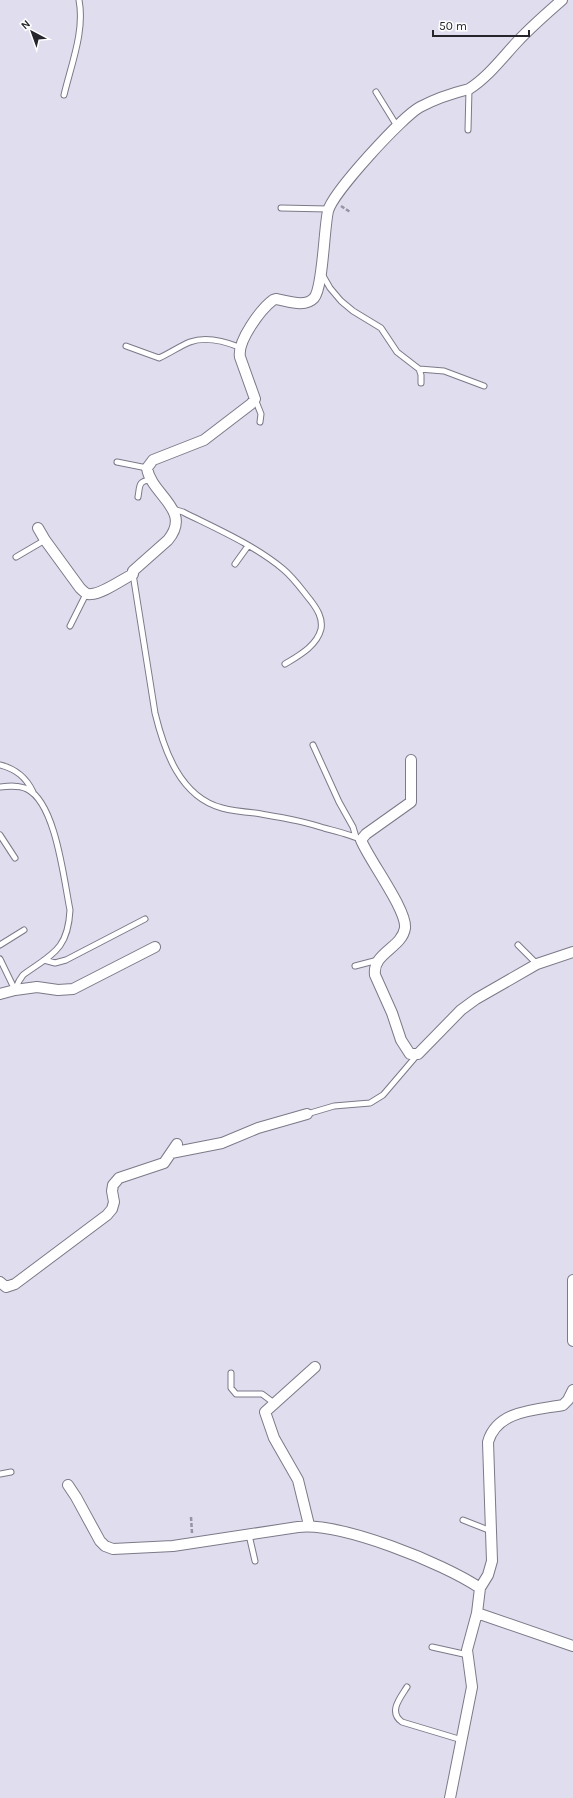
<svg xmlns="http://www.w3.org/2000/svg" width="573" height="1798" font-family="Karla,sans-serif">
<style>
.lines{fill:none;stroke-linecap:round;stroke-linejoin:round}
.lane-casing{stroke:#7c7988;stroke-width:7}
.street-casing{stroke:#7c7988;stroke-width:12}
.path{stroke:#9694a1;stroke-width:2.5;stroke-dasharray:4 2;stroke-linecap:butt}
.lane{stroke:#fff;stroke-width:5}
.street{stroke:#fff;stroke-width:10}
</style>
<rect width="100%" height="100%" fill="#e0ddee"/>
<g class="lines">
<defs>
<path id="lane" d="M376,92L397,126
M64,95C71,65 85,31 79,0
M468,130L469,89
M281,208L328,209
M322,274L330,288L341,301L353,311L381,328L397,352L419,369L421,375V383
M126,346L159,358C170,353 180,346 190,342C206,336 224,341 239,347
M419,369L444,371L484,386
M255,399L261,414L260,422
M117,462L147,468
M138,497C140,486 138,481 150,480
M173,509L183,512C217,529 254,545 283,569C294,578 302,590 311,601C317,609 323,618 321,629C317,646 298,656 285,664
M16,557L45,540
M235,564L248,546
M133,574L155,713C164,750 180,797 222,808C233,811 244,812 255,813C279,817 301,820 324,828C335,831 353,835 361,840
M70,626L86,594
M313,745L339,802L353,827L356,837
M0,765C16,769 26,777 33,792
M0,787C9,786 19,785 27,789C56,803 64,881 70,910C68,950 52,954 23,975L19,981L15,990
M0,835L15,858
M0,945L24,930
M518,945L537,964
M0,959L15,990
M44,960L55,963L66,960L145,919
M355,966L378,960
M307,1114L334,1106L370,1103L383,1095L418,1054
M231,1373V1388L236,1394H262L274,1403
M0,1474L11,1472
M463,1520L491,1531
M249,1535L255,1561
M432,1647L468,1655
M407,1687C400,1698 388,1712 402,1722L462,1740"/>
<path id="street" d="M38,528L45,540L80,588C83,591 87,595 91,594C102,594 123,579 133,574V571L168,540C193,510 151,495 147,468L153,460L204,440L251,404L255,399L240,357C237,341 261,309 273,300L276,299C288,301 305,308 314,298C323,288 324,228 328,211C333,192 402,117 420,107C435,99 453,93 469,89C488,77 502,58 517,42C531,27 547,13 562,0
M411,760V802L366,834L361,840C369,860 407,910 405,928C402,948 372,953 375,975L392,1013L401,1040L410,1054H418L461,1010L476,999L537,964L573,952
M0,994L15,990L37,987L58,990L73,989L155,947
M171,1153L222,1143L258,1128L307,1114
M573,1280V1341
M0,1282L6,1287L15,1284L107,1215L112,1209L114,1202L112,1191L113,1185L119,1178L164,1163L177,1144
M68,1485L76,1497L100,1541L105,1546L113,1549L173,1546L298,1527C341,1522 443,1563 480,1588L477,1613L467,1650L472,1687L450,1798
M309,1525L298,1480L274,1438L265,1412L315,1367
M480,1588L488,1575L492,1561L488,1442C497,1410 536,1410 563,1405L568,1400L573,1390
M477,1613L573,1646"/>
</defs>
<use href="#lane" class="lane-casing"/>
<use href="#street" class="street-casing"/>
<path class="path" d="M341,206L350,212
M191,1517L192,1533"/>
<use href="#lane" class="lane"/>
<use href="#street" class="street"/>
</g>
<g transform="translate(32 32) rotate(319)" stroke="#ffffff" stroke-width="3" paint-order="stroke">
<path d="M0-3L7 15L0 10L-7 15Z" fill="#26252b"/>
<text y="-6" font-size="11" font-weight="bold" text-anchor="middle" fill="#26252b">N</text>
</g>
<path d="M433 30v6h96v-6" fill="none" stroke="#26252b" stroke-width="2"/>
<text x="439" y="30" font-size="12" fill="#26252b" stroke="#ffffff" stroke-width="3" paint-order="stroke">50 m</text>
</svg>
